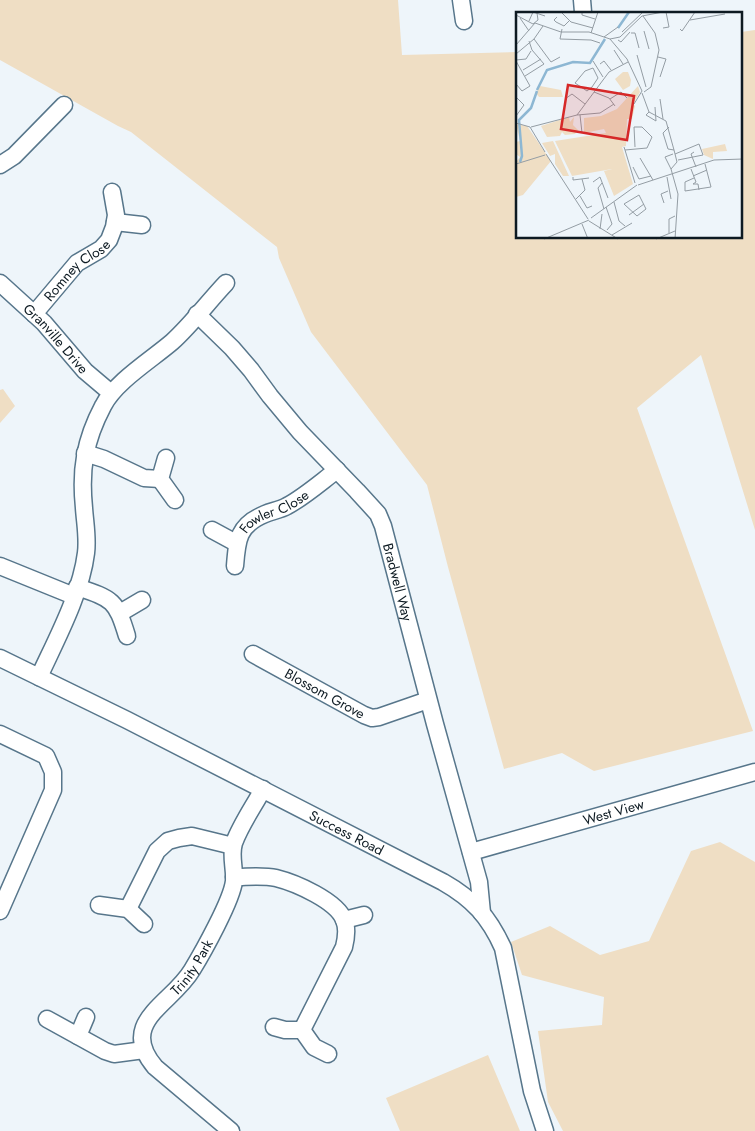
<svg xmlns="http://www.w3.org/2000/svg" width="755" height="1131" font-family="Jost,sans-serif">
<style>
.green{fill:#efdec4}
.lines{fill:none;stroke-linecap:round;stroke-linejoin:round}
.minor-casing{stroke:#57768b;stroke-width:19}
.minor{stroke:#fff;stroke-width:16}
.labels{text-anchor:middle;stroke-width:4.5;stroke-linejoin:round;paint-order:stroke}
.street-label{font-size:14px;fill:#0d1a22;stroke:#eef5fa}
.inset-river{fill:none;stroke:#8db7d3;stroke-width:2.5}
.inset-road{fill:none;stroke:#949da4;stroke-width:1}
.view{fill:#d62828;fill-opacity:0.15;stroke:#d62828;stroke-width:2.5}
.inset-edge{fill:none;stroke:#0d1a22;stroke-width:2.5}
</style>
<rect width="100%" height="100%" fill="#eef5fa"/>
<path class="green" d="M0,0H398L402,55L517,52L518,238H741V32L755,30V530L701,355L637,408L753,731L594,771L562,753L504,769L448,567L427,485L311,332L279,258L277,247L131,132L118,126L0,60Z
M3,389L15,406L0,423V390Z
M720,842L755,862V1131H563L548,1102L538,1031L602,1025L604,997L522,975L511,942L550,926L600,955L649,941L691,851Z
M488,1055L520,1131H400L386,1098Z"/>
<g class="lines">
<defs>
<g id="minor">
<path d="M461,0L464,21"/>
<path d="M582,0L583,12"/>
<path d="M0,165L14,156L64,105"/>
<path d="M115,222L142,225"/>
<path id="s1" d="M0,283L44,323L85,371L111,393"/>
<path id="s2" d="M34,314L77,263L101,249L109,240L114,227L116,215L112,192"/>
<path id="s3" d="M197,314L232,348L251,370L270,396L300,432L357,491L378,514L383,526L435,724L479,882L482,913"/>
<path d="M85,453L104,459L144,478L160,479"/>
<path d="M166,458L160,479L175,500"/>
<path d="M212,530L236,543"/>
<path d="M0,566L74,596"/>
<path id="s4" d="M235,566C237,540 238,525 265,514C272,511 280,510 287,506C304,497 321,482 337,470"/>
<path d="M77,587C113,599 116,600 127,636"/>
<path d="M120,613L142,600"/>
<path id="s5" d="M253,654L364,715L372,718L379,717L428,700"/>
<path id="s6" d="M0,658L127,720L443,882C473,899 489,917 503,948L532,1091L545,1131"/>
<path d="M39,677C56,640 81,594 86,553C88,538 85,523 84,508C80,469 85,440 103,406C115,382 151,360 172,342C191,325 208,302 226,283"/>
<path d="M0,734L46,756L53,772V790L0,911"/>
<path id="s7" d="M471,852L755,772"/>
<path d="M234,877C247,877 263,875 276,878C296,883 337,901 344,920C348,929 346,939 344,947L302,1030"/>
<path d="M99,905L128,909L144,924"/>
<path d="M128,909L157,851L168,841L179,838L192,836L233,846"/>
<path d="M344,920L364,915"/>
<path d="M47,1019L105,1051L114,1054L144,1050"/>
<path d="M274,1027L285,1030H302L314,1047L328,1054"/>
<path d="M78,1036L86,1017"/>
<path id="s8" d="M231,1131L155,1067C117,1022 172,1004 192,970C203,952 232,900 234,881C235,868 230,855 234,843C241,824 254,806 263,789"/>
</g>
</defs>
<use href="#minor" class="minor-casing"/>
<use href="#minor" class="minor"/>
</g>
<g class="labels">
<g class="street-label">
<text dy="5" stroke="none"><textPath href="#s2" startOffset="62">Romney Close</textPath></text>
<text dy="5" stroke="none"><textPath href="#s1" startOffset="79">Granville Drive</textPath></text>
<text dy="5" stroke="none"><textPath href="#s4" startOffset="74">Fowler Close</textPath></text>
<text dy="5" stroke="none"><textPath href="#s3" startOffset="341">Bradwell Way</textPath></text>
<text dy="5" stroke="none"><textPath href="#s5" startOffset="82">Blossom Grove</textPath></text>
<text dy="5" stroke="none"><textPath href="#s7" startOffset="148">West View</textPath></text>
<text dy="5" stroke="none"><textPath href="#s6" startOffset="388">Success Road</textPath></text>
<text dy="5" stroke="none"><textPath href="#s8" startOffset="220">Trinity Park</textPath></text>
</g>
</g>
<g transform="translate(516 12)">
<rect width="226" height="226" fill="#eef5fa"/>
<path d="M107,60H112L115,68L114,74L107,78L99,67ZM24,74L45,78L47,85H23L20,81ZM122,74L124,80L117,92L119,94L116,107H111L110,134L106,135L117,172L98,184L88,159L96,157L56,164L39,129L90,121L88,117L68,121V106L85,104L101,97ZM53,105L54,110L58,105L57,113L62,118L59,122L49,123L46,120L44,124L31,125L25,114ZM0,112L11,114L35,149L7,183L0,185V150L4,145L0,142V130L4,129ZM37,129L53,164H47L39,152V142L34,144L26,131ZM209,132L211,139L197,140V147L188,143L186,137Z" fill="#efdec4"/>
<path class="inset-river" d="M102,16L113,0M21,78L31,58L57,50L74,51L89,27M4,150L6,144L3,108L15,96L21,79"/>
<path class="inset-road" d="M45,0L55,10L77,16M66,0V3L79,7M0,3L17,12L22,8L21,1M127,4L139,21L143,38L135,75L128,80M41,5L38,8L40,10L48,14L53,9M4,6L13,19M174,8L209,2M13,9L17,0L29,4M19,11L45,20H73L94,27L111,47L126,79M147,16L153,15L150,0M46,17L44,27L75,28L84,31M164,17L166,19L179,0M128,19L133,37M106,20L126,1M75,21L82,0M115,21H119L123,36M88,25L102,15M18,27L27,14M94,27L104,25L126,4L147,0M102,28L105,30L114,20M0,33L19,11M98,38L107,52M0,42L18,27L35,50L44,45M121,43L130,75M142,45L150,47L144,65M0,48L10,47L15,39M0,49L14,74L6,79L0,72M77,49L87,65M84,52L88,49L95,58M7,58L25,47M9,64L28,52L16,38L13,29M76,75L71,79L59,71L69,59L77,56L82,66L76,75M78,80L93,86L99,94M126,81L133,100L150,109L158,138L161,150L155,157L162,182L159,227M0,85L8,93L0,104M49,87L56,82L69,92M94,87L105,80L111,86M144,87L147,107M118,92L126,79M133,100L130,103L140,109L139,95M61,103L84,101L98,92M64,103L66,121M0,111L14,115L29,140M15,115L61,103L93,60L112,50M153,115L147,121L152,137L158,138M108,135L109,138L131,136L136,125L126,115H118L119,135M109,138L119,171M178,140L175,142L180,155M30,142L72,207M159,142L183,132L187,143M124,146L137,168M162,148L187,143M0,152L29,143M117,155L123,167L135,164M155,157L149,145L157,142M175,157L180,170L177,172H182L183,178M177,164L191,158M57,165V168L73,166M151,165L155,187M178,166L169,170V179L195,175L189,152M77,170L84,165L92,186M86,171L82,176L88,197M122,173L198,148L227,147M123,183L130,197L121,204L108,192ZM64,184L71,196L76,194M60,187L69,178L66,167M98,190L103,209L109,214M148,191L145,182L152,179M90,195L96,212L91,218M113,203L128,192M75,206L121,173M73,209L102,227M66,212L72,227M84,217L86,202M153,221V207L159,204M96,223L116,211M28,227L73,208M140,227L159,219"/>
<path class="view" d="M52,73L118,84L111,128L45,117Z"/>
<rect width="226" height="226" class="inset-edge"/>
</g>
</svg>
